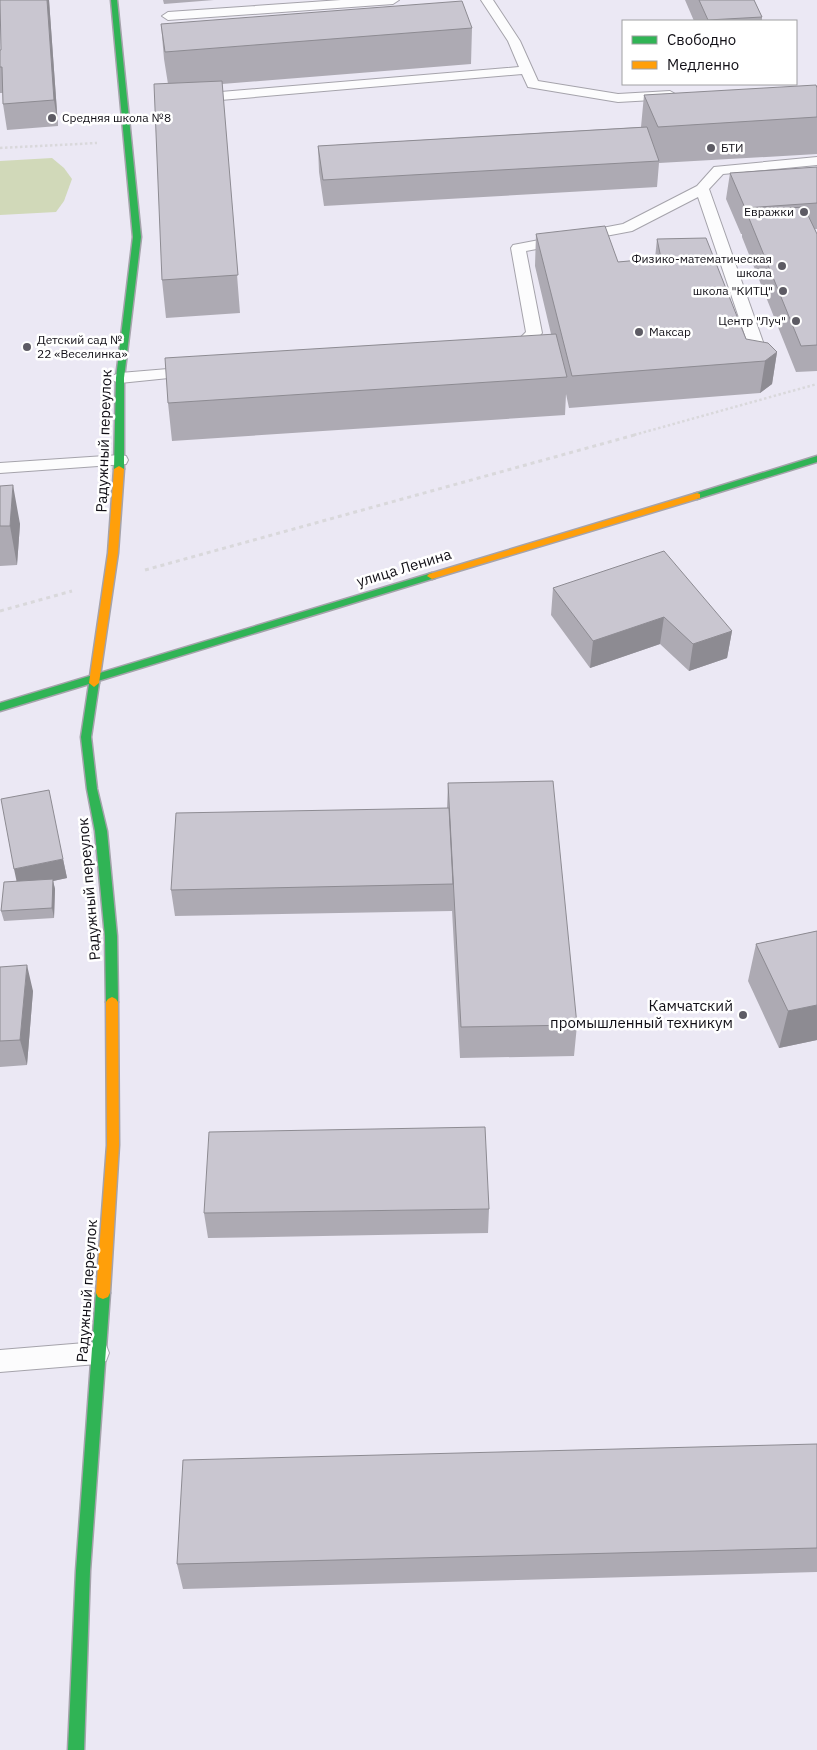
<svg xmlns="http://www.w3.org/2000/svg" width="817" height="1750" font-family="'IBM Plex Sans',sans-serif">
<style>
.green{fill:#d1d9b9}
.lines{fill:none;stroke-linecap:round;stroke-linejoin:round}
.lane-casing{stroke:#a5a3ab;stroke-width:2}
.fast-casing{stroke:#a5a3ab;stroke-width:3}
.slow-casing{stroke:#a5a3ab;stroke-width:3}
.path-far1{stroke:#d9d8db;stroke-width:2.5;stroke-dasharray:2.5 2.5;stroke-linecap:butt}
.path{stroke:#d9d8db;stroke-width:3;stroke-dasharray:4 4;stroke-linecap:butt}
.lane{fill:#fcfcfd;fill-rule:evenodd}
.fast{fill:#30b455;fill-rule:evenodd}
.slow{fill:#ff9f0a;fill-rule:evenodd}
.wall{fill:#adaab3}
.shaded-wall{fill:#8d8b92}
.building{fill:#c9c6d0;stroke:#8d8b92}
.poi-dot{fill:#5d5b64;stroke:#fff;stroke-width:2}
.labels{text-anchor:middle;stroke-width:5;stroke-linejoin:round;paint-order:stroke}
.far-poi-label{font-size:12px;fill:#110f16;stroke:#fff;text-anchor:start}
.street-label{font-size:15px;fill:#110f16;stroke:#fff}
.poi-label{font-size:15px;fill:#110f16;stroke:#fff;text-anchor:end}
</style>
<rect width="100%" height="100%" fill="#ebe8f4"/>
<path class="green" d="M52,158L64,168L72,179L64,201L56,212L0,215V161Z"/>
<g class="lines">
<defs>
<path id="lane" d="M341,0H399L393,4L168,20L162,16L168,12Z
M481,0H493L520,41L538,81L618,94L670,91L677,95L670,99L618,102L528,87L522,74L197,102L190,98L197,94L519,67L508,41Z
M817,157V165L723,174L709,189L769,359L766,362H756L753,359L698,197L632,231L526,251L542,333C532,346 518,351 503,347L500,344L503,341L520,338L526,332L511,248L513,245L623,224L697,186L714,167Z
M192,367L198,369L200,372L198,375L120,383L114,381L112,378L114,375L120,373Z
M120,455L126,456L128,460L126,464L0,473V463Z
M97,1342L106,1345L109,1353L106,1361L97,1364L0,1372V1350Z"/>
<path id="fast" d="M111,0H117L141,237L124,378V469L119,472L114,469L116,378L133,237Z
M817,456V462L700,498L697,499L692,496L694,494Z
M432,573L437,576L435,578L98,681L99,683L91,737L97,789L107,831L117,936L118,1002L116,1005H108L106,1002L105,936L95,831L87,789L81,737L89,684L0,711V703Z
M103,1287L108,1289L110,1293L90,1571L84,1750H68L76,1571L96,1293L98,1289Z"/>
<path id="slow" d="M119,466L124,469L118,553L99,683L94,687L89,683L108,553L114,469Z
M697,493L700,494V498L435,578L432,579L427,576L429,574Z
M112,997L116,999L118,1002L119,1145L110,1293L108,1297L103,1299L98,1297L96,1293L107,1145L106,1002L108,999Z"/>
</defs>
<use href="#lane" class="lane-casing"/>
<use href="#fast" class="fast-casing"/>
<use href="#slow" class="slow-casing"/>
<path class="path-far1" d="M0,148L97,143
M634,435L817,384"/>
<path class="path" d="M145,570L638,434
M0,611L72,591"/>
<use href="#lane" class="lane"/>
<use href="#fast" class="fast"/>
<use href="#slow" class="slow"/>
</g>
<path class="wall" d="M49,0L58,126L7,130L3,104V93H0V50H1Z
M163,0H214L164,4Z
M685,0H754L762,17V21H694Z
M161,24L472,28L471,64L222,84L240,313L166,318L162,280L168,84L164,59Z
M817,88V154L659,163L657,187L324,206L319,172L318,146L641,127L644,95Z
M817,167V229H815L817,234V371L796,372L742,237V234H741L726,199L730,173Z
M536,234L618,262L655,258L657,239L746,339L777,352L772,384L760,393L569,408L566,394L565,415L172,441L168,403L551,334L535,266Z
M0,486L20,524L17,565L0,566Z
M553,588L732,631L727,658L689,671L660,644L590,668L551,615Z
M448,783L577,1025L574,1056L460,1058L452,910V911L175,916L171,890L447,808Z
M63,859L67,878L53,881L55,889L54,918L4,921L1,911L16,881Z
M817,931V1040L779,1048L748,981L756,944Z
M0,967L33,991L27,1065L0,1067Z
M489,1209L488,1233L208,1238L204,1213Z
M817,1444V1572L183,1589L177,1564Z"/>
<path class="shaded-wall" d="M47,0H49L58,126L54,100Z
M777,352L772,384L760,393L765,361Z
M13,485L20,524L17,565L10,526Z
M664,617L660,644L590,668L593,641Z
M732,631L727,658L689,671L693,644Z
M63,859L67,878L53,881L55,889L54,918L52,908L18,888L14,869Z
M27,965L33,991L27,1065L20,1040Z
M817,1005V1040L779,1048L788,1011Z"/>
<path class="building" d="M0,0H47L54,100L3,104L2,67H0V50H1Z
M699,0H754L762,17L708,20Z
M462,1L472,28L165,52L161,24Z
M222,81L238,275L162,280L154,84Z
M816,85L817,88V117L658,127L644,95Z
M647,127L659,161L323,180L318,146Z
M817,167V203L745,208L730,173Z
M804,207L817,234V345L801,346L746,211Z
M605,226L618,262L661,258L657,239L706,238L746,339L768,343L777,352L765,361L572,376L536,234Z
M556,334L567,377L168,403L165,358Z
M13,485L10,526H0V486Z
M664,551L732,631L693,644L664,617L593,641L553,588Z
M553,781L577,1025L461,1027L448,783Z
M49,790L63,859L14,869L1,799Z
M449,808L453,884L171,890L176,813Z
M53,879L52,908L1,911L4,882Z
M817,931V1005L788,1011L756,944Z
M27,965L20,1040L0,1041V967Z
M485,1127L489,1209L204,1213L209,1132Z
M817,1444V1548L177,1564L183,1460Z"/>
<g class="poi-dot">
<circle cx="52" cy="118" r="5"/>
<circle cx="711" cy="148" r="5"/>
<circle cx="804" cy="212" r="5"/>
<circle cx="782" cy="266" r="5"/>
<circle cx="783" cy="291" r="5"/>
<circle cx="796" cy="321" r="5"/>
<circle cx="639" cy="332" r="5"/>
<circle cx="27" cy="347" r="5"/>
<circle cx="743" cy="1015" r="5"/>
</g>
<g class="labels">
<g class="far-poi-label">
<text x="62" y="122">Средняя школа №8</text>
<text x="721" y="152">БТИ</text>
<text x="794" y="216" text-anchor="end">Евражки</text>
<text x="772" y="263" text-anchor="end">Физико-математическая<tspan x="772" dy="14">школа</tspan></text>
<text x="773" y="295" text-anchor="end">школа "КИТЦ"</text>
<text x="786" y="325" text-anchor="end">Центр "Луч"</text>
<text x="649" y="336">Максар</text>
<text x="37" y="344">Детский сад №<tspan x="37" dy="14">22 «Веселинка»</tspan></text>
</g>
<g class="street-label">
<text transform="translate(104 441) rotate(-88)" y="5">Радужный переулок</text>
<text transform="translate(404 568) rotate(-17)" y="5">улица Ленина</text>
<text transform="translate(89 889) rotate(-95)" y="5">Радужный переулок</text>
<text transform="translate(87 1291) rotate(-86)" y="5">Радужный переулок</text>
</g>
<g class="poi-label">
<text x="733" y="1011">Камчатский<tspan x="733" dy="17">промышленный техникум</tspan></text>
</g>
</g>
<rect x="622" y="20" width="175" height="65" fill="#ffffff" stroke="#a09fa2"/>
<rect x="632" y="36" width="25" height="8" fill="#30b455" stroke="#a09fa2"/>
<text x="667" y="45" font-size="15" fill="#110f16">Свободно</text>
<rect x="632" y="61" width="25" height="8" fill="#ff9f0a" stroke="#a09fa2"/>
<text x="667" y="70" font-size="15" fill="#110f16">Медленно</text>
</svg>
